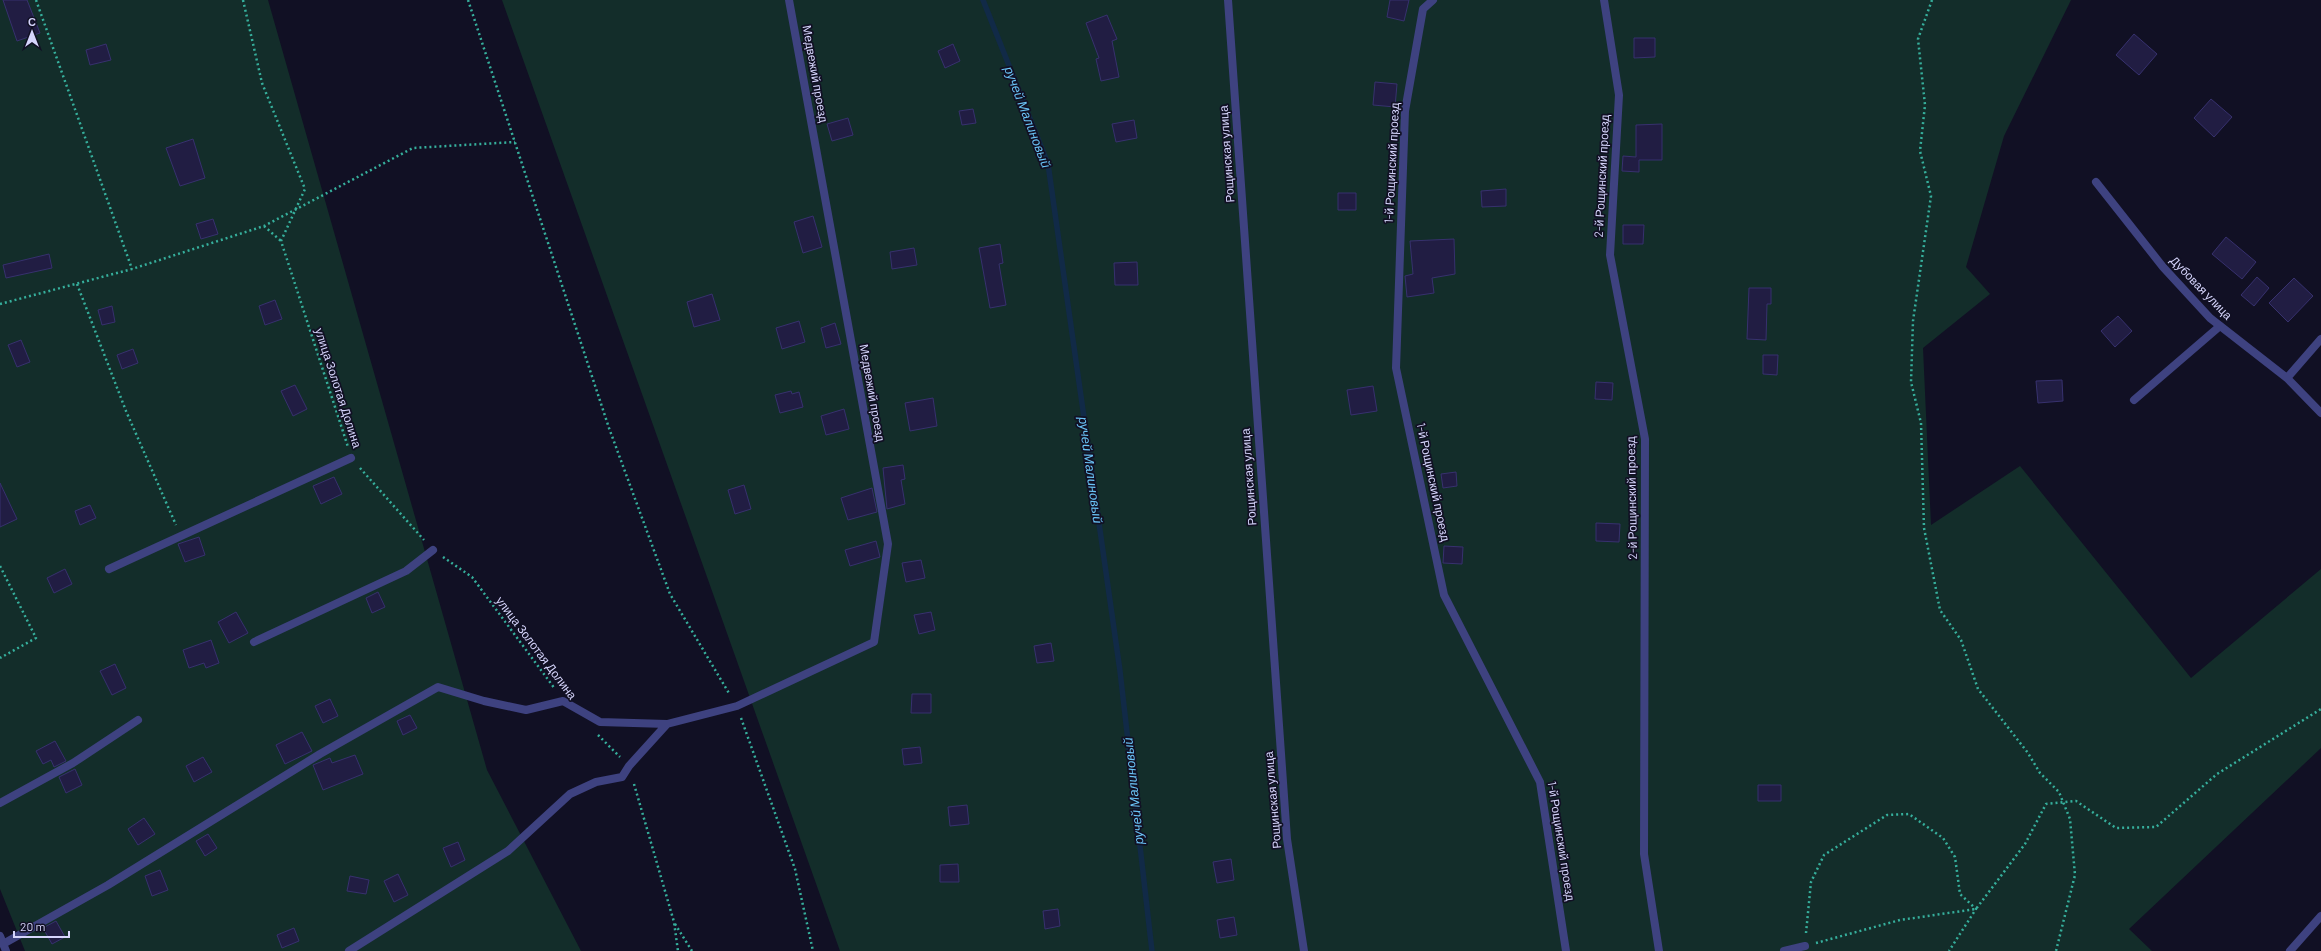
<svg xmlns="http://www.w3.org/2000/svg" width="2321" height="951" font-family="Barlow,sans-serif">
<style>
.green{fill:#132d2a}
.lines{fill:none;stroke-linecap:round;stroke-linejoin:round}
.stream{stroke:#112a47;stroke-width:5.5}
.building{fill:#211d43;stroke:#37316e}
.path{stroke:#36af9c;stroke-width:2.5;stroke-dasharray:2 3;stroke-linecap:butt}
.lane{stroke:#3e4280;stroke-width:8}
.street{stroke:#3e4280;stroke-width:8}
.labels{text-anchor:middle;stroke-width:3.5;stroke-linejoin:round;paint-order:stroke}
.street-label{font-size:12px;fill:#d6d5fc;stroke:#111024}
.water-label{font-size:13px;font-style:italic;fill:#6ac3f6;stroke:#111024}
</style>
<rect width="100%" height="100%" fill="#111024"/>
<path class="green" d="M0,0H268L487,770L581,951H25L0,889Z
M502,0H2071L2004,136L1966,267L1990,294L1923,348L1931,525L2020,466L2191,678L2321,569V748L2129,929L2152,951H840Z"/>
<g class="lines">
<path class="stream" d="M983,0L1048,164L1120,671L1152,951"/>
</g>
<path class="building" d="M3,0H27L40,33L17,41Z
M1390,0H1409L1404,21L1387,17Z
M1107,15L1117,39L1112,41L1119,77L1101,81L1096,59L1099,58L1086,23Z
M2134,34L2157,54L2139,75L2116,55Z
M1634,38H1655V57L1634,58Z
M106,44L111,60L90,65L86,50Z
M953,44L960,61L945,68L938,51Z
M1375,82L1397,84L1395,107L1373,105Z
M2211,99L2232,117L2214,137L2194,118Z
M973,109L976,123L962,125L959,111Z
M848,118L853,135L832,141L827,124Z
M1134,120L1137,138L1116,142L1112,124Z
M1662,124V160H1639V172L1622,171L1623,156L1636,157V125Z
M193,139L205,178L180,186L166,148Z
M1506,189V206L1482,207L1481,191Z
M1338,193H1356V210H1338Z
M813,216L822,247L803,253L794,222Z
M213,219L218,234L201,239L196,224Z
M1623,225H1644L1643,244H1623Z
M2226,237L2256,262L2242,279L2212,254Z
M1454,239L1455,274L1432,278L1434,293L1407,297L1405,276L1413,274L1410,241Z
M1000,244L1003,263L999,264L1006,305L990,308L979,248Z
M914,248L917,265L892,269L890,252Z
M49,254L52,268L6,278L3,265Z
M1137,262L1138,285H1115L1114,263Z
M2257,277L2269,288L2254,306L2241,295Z
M2294,278L2313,296L2288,322L2269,303Z
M1749,288H1771V304H1767L1766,340L1747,339Z
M712,294L720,320L694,327L687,302Z
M275,300L282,319L265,325L259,306Z
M112,306L115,322L102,325L98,310Z
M2118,316L2132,331L2115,347L2101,331Z
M799,321L805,342L782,349L776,328Z
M835,323L841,344L826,348L821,328Z
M21,340L30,362L17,367L8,345Z
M133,349L138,363L122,369L117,355Z
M1763,355H1778L1777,375L1763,374Z
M2062,380L2063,401L2038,403L2036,381Z
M1596,382L1613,383L1612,400L1595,399Z
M295,385L307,409L293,416L281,391Z
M1373,386L1377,411L1351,415L1347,390Z
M791,391L792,394L799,392L803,407L780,413L775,395Z
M933,398L937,426L910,431L905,403Z
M844,409L849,429L826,435L821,416Z
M903,465L905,479L901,480L905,504L887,509L883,468Z
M1456,472L1457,486L1443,488L1441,474Z
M334,477L342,494L321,504L313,486Z
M0,483L17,519L0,527Z
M744,485L751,509L735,514L728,490Z
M872,488L877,512L848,520L841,498Z
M90,505L96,518L80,525L75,511Z
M1596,523L1620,524L1619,542L1596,541Z
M199,537L205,555L185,562L178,544Z
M876,541L880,557L850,566L845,550Z
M1444,546L1463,547L1462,564L1443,563Z
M921,560L925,578L906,582L902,563Z
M65,569L72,584L54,593L47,578Z
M378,592L385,607L372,613L366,598Z
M236,612L248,633L229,643L218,622Z
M931,612L935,630L919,634L914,615Z
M211,640L219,663L206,668L204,663L189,668L183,650Z
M1051,643L1054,661L1037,663L1034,646Z
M115,664L126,688L112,695L100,671Z
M912,694H931V713H911Z
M330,699L338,716L323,723L315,706Z
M410,715L417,728L403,735L397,721Z
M302,732L312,751L285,764L276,745Z
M55,741L66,761L54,767L51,760L43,764L36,751Z
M920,747L922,763L904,765L902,749Z
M355,755L363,774L323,790L313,765L330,758L332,763Z
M203,757L212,772L194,782L186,766Z
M75,769L82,785L66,793L59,777Z
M1758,785H1781V801H1758Z
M967,805L969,824L950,826L948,807Z
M144,818L155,834L138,845L128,829Z
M208,834L217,848L205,856L196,841Z
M458,842L465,860L451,867L443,848Z
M1231,859L1234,880L1217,883L1213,862Z
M958,864L959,882H940V865Z
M160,870L168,890L152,896L145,876Z
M398,874L408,895L394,902L384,881Z
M350,876L369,880L366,894L347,891Z
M1058,909L1060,926L1045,929L1043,911Z
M1234,917L1237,935L1220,938L1217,920Z
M56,921L65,937L52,944L43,928Z
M294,928L299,941L282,948L277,935Z"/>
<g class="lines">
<path class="path" d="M36,0L132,269
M243,0L262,83L305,189L281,241L348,447
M468,0L609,428L670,594L730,695
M1932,0L1918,39L1925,105L1920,151L1931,196L1913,321L1911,382L1921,423L1924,528L1940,610L1961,640L1978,689L2028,753L2040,773L2059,792L2070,819L2075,875L2056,951
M264,226L281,241
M77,284L126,411L176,525
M0,304L132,269L264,226L413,148L515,142
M360,468L424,540
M443,557L472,577L555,689
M0,566L36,638L0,658
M741,718L795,869L813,951
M598,735L620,757
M634,784L674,922L678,951
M675,924L692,951
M1806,933L1811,882L1824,855L1887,815L1909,814L1943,838L1955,857L1960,894L1976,909L1949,951
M1816,943L1900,920L1976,909L2025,844L2046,804L2076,801L2116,828L2156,827L2217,774L2321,709"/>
<path class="lane" d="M1228,0L1287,839L1304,951
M1433,0L1423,9L1405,111L1396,368L1444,595L1540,782L1566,951
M1604,0L1619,95L1610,255L1645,439L1644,854L1659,951
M2134,400L2220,326
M109,569L351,458
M254,642L406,571L433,550
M0,803L73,763L138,720
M3,944L108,885L320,754L438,687L484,701L526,710L563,701L600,722L667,724
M349,951L508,851L570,794L596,782L622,777L629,766L667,724L737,706L874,642L888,544L789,0
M1784,951L1805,946
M2290,951L2321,916"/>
<path class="street" d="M2096,182L2163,267L2210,318L2287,378L2321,413
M2287,378L2321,339
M0,936L6,951"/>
</g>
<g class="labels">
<g class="street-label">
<text transform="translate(815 74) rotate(80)" y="4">Медвежий проезд</text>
<text transform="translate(1227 154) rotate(-94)" y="4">Рощинская улица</text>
<text transform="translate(1392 163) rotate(-87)" y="4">1-й Рощинский проезд</text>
<text transform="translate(1602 176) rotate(-87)" y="4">2-й Рощинский проезд</text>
<text transform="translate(2201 288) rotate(46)" y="4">Дубовая улица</text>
<text transform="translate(338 388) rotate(72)" y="4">улица Золотая Долина</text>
<text transform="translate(872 393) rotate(80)" y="4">Медвежий проезд</text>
<text transform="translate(1249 477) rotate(-94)" y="4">Рощинская улица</text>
<text transform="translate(1433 482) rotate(78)" y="4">1-й Рощинский проезд</text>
<text transform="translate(1632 498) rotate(-91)" y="4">2-й Рощинский проезд</text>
<text transform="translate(536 648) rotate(53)" y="4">улица Золотая Долина</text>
<text transform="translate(1273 800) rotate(-95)" y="4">Рощинская улица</text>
<text transform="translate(1561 841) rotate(81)" y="4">1-й Рощинский проезд</text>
</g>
<g class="water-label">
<text transform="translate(1028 117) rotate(69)" y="5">ручей Малиновый</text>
<text transform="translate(1091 470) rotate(82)" y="5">ручей Малиновый</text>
<text transform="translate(1133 791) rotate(-96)" y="5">ручей Малиновый</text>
</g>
</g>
<g transform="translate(32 32)" stroke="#111024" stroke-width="3" paint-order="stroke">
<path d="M0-3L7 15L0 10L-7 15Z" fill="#d6d5fc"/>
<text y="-6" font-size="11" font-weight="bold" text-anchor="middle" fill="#d6d5fc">С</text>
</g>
<path d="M14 931v6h55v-6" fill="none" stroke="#d6d5fc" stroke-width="2"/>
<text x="20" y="931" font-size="12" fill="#d6d5fc" stroke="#111024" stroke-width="3" paint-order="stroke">20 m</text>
</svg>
